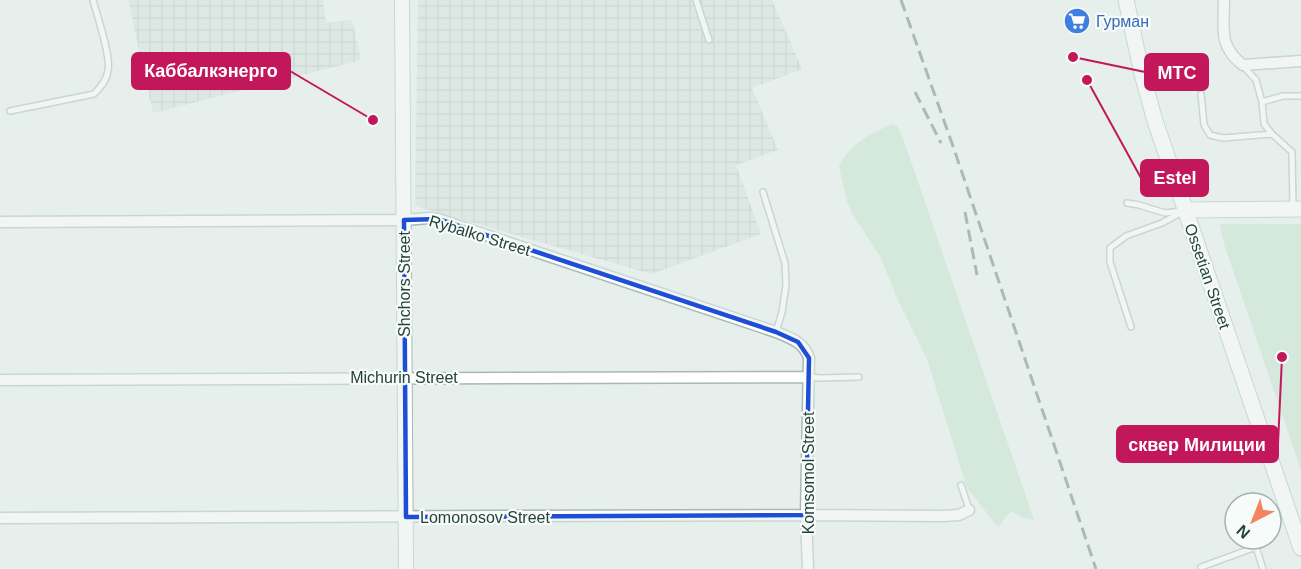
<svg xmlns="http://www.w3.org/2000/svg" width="1301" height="569" font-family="Arial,sans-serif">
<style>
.industrial{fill:url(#industrial-grid)}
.green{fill:#bfe0c8}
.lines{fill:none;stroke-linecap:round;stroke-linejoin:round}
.service-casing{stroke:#a8b8b2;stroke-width:8}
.minor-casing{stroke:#a8b8b2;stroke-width:13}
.tertiary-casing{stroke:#a8b8b2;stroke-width:16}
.secondary-casing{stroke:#a4bbb3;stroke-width:17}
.service{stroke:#fff;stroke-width:5}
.minor{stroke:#fff;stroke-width:10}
.tertiary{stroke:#fff;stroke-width:14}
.secondary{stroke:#fff;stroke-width:15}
.rail{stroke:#5f7d75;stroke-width:3;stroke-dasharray:12 6;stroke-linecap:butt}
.marked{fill:none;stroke:#1d4ed8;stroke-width:4.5;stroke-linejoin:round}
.labels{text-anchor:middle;stroke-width:4.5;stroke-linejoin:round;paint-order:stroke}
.shop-label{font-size:16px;fill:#366cbe;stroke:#f7fbf9;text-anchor:start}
.street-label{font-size:16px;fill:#24423a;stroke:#f7fbf9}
.leader{fill:none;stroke:#c2185b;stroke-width:2}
.callout-dot{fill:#c2185b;stroke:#f7fbf9;stroke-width:2}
.callout{fill:#c2185b;stroke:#c2185b;stroke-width:2}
.callout-label{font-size:18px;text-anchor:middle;font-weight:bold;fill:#fff}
</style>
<defs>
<pattern id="industrial-grid" width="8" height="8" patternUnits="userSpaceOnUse" patternTransform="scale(1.5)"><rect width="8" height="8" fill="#d4dfda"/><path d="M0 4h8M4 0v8" fill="none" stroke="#b6c1bc"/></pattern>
</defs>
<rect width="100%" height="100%" fill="#e6efeb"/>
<path class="industrial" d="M128,0H323L326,23L352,20L361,60L153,113Z
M418,0H772L802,69L752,88L778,150L736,165L761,234L651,274L415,206Z"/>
<path class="green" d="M893,124L897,126L903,138L1034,520L1024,518L1011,511L998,527L967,488L927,359L896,296L881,258L852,213L847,202L839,166C850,144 871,133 893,124Z
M1220,224H1301V470L1224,244Z"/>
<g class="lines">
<defs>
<path id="service" d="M696,0L709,40
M1244,67L1256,80L1262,102
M1201,94L1204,125L1210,135L1223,138L1272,134
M10,111L94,94C101,87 107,80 108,70C111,55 97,16 93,0
M763,192L785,263L786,285L782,312L776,332
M1127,203L1139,205L1165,213L1181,211
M1293,207L1292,152L1272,134L1264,124L1262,102L1283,96H1301
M1131,327L1110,262V248L1126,236L1162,223L1184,211
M809,377L820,378L859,377
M961,485L969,509
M1202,569L1201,567L1256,547L1263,569"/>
<path id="minor" d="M1224,0C1224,28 1218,46 1243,65L1301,61
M0,222L404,220L429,218L438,219L776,332C790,338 804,342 809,358L806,515L808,569
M0,380L809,377
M0,518L806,515L942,516L959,515L969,510"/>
<path id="tertiary" d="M402,0L406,569"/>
<path id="secondary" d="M1126,0L1142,74L1155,121L1301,548
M1185,210L1301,209"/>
</defs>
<use href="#service" class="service-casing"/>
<use href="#minor" class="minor-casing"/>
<use href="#tertiary" class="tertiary-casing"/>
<use href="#secondary" class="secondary-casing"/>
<use href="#service" class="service"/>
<use href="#minor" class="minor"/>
<use href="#tertiary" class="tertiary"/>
<use href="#secondary" class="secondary"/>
<path class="rail" d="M901,0L954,149L1096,569
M915,92L941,143
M965,212L977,275"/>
</g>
<path d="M0 0H1301V569H0ZM438,219L776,332L798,342L809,358L806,515L406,517L404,220Z" fill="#e6efeb" fill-opacity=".55" fill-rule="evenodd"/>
<path class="marked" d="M438,219L776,332L798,342L809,358L806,515L406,517L404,220Z"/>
<defs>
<symbol id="supermarket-disc" viewBox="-11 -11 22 22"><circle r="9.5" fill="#3f7fe0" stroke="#f7fbf9"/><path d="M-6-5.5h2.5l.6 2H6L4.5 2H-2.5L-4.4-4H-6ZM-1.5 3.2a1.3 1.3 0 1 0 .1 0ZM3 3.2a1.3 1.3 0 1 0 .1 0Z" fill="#fff"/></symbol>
</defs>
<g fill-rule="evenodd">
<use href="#supermarket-disc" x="1062" y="6" width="30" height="30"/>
</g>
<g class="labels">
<g class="shop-label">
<text x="1096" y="27">Гурман</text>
</g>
<g class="street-label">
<text transform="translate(480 235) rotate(17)" y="6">Rybalko Street</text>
<text transform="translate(1208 276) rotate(71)" y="6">Ossetian Street</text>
<text transform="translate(404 284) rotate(-90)" y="6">Shchors Street</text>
<text x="404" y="383">Michurin Street</text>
<text transform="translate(808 473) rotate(-90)" y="6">Komsomol Street</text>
<text x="485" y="523">Lomonosov Street</text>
</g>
</g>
<path class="leader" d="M373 120L290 71M1073 57L1145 72M1087 80L1141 178M1282 357L1278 444"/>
<g class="callout-dot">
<circle cx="373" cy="120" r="6"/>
<circle cx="1073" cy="57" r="6"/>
<circle cx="1087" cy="80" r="6"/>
<circle cx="1282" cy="357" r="6"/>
</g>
<g class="callout">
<rect x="132" y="53" width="158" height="36" rx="6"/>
<rect x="1145" y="54" width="63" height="36" rx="6"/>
<rect x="1141" y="160" width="67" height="36" rx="6"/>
<rect x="1117" y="426" width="161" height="36" rx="6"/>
</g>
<g class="callout-label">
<text x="211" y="77">Каббалкэнерго</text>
<text x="1177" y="79">МТС</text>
<text x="1175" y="184">Estel</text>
<text x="1197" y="451">сквер Милиции</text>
</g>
<g transform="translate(1253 521) rotate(222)"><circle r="28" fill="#f7fbf9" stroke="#a3b1ad" stroke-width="1.5"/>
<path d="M0-4.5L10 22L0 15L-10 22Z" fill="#f4845f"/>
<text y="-9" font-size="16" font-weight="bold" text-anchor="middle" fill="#24423a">N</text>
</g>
</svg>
